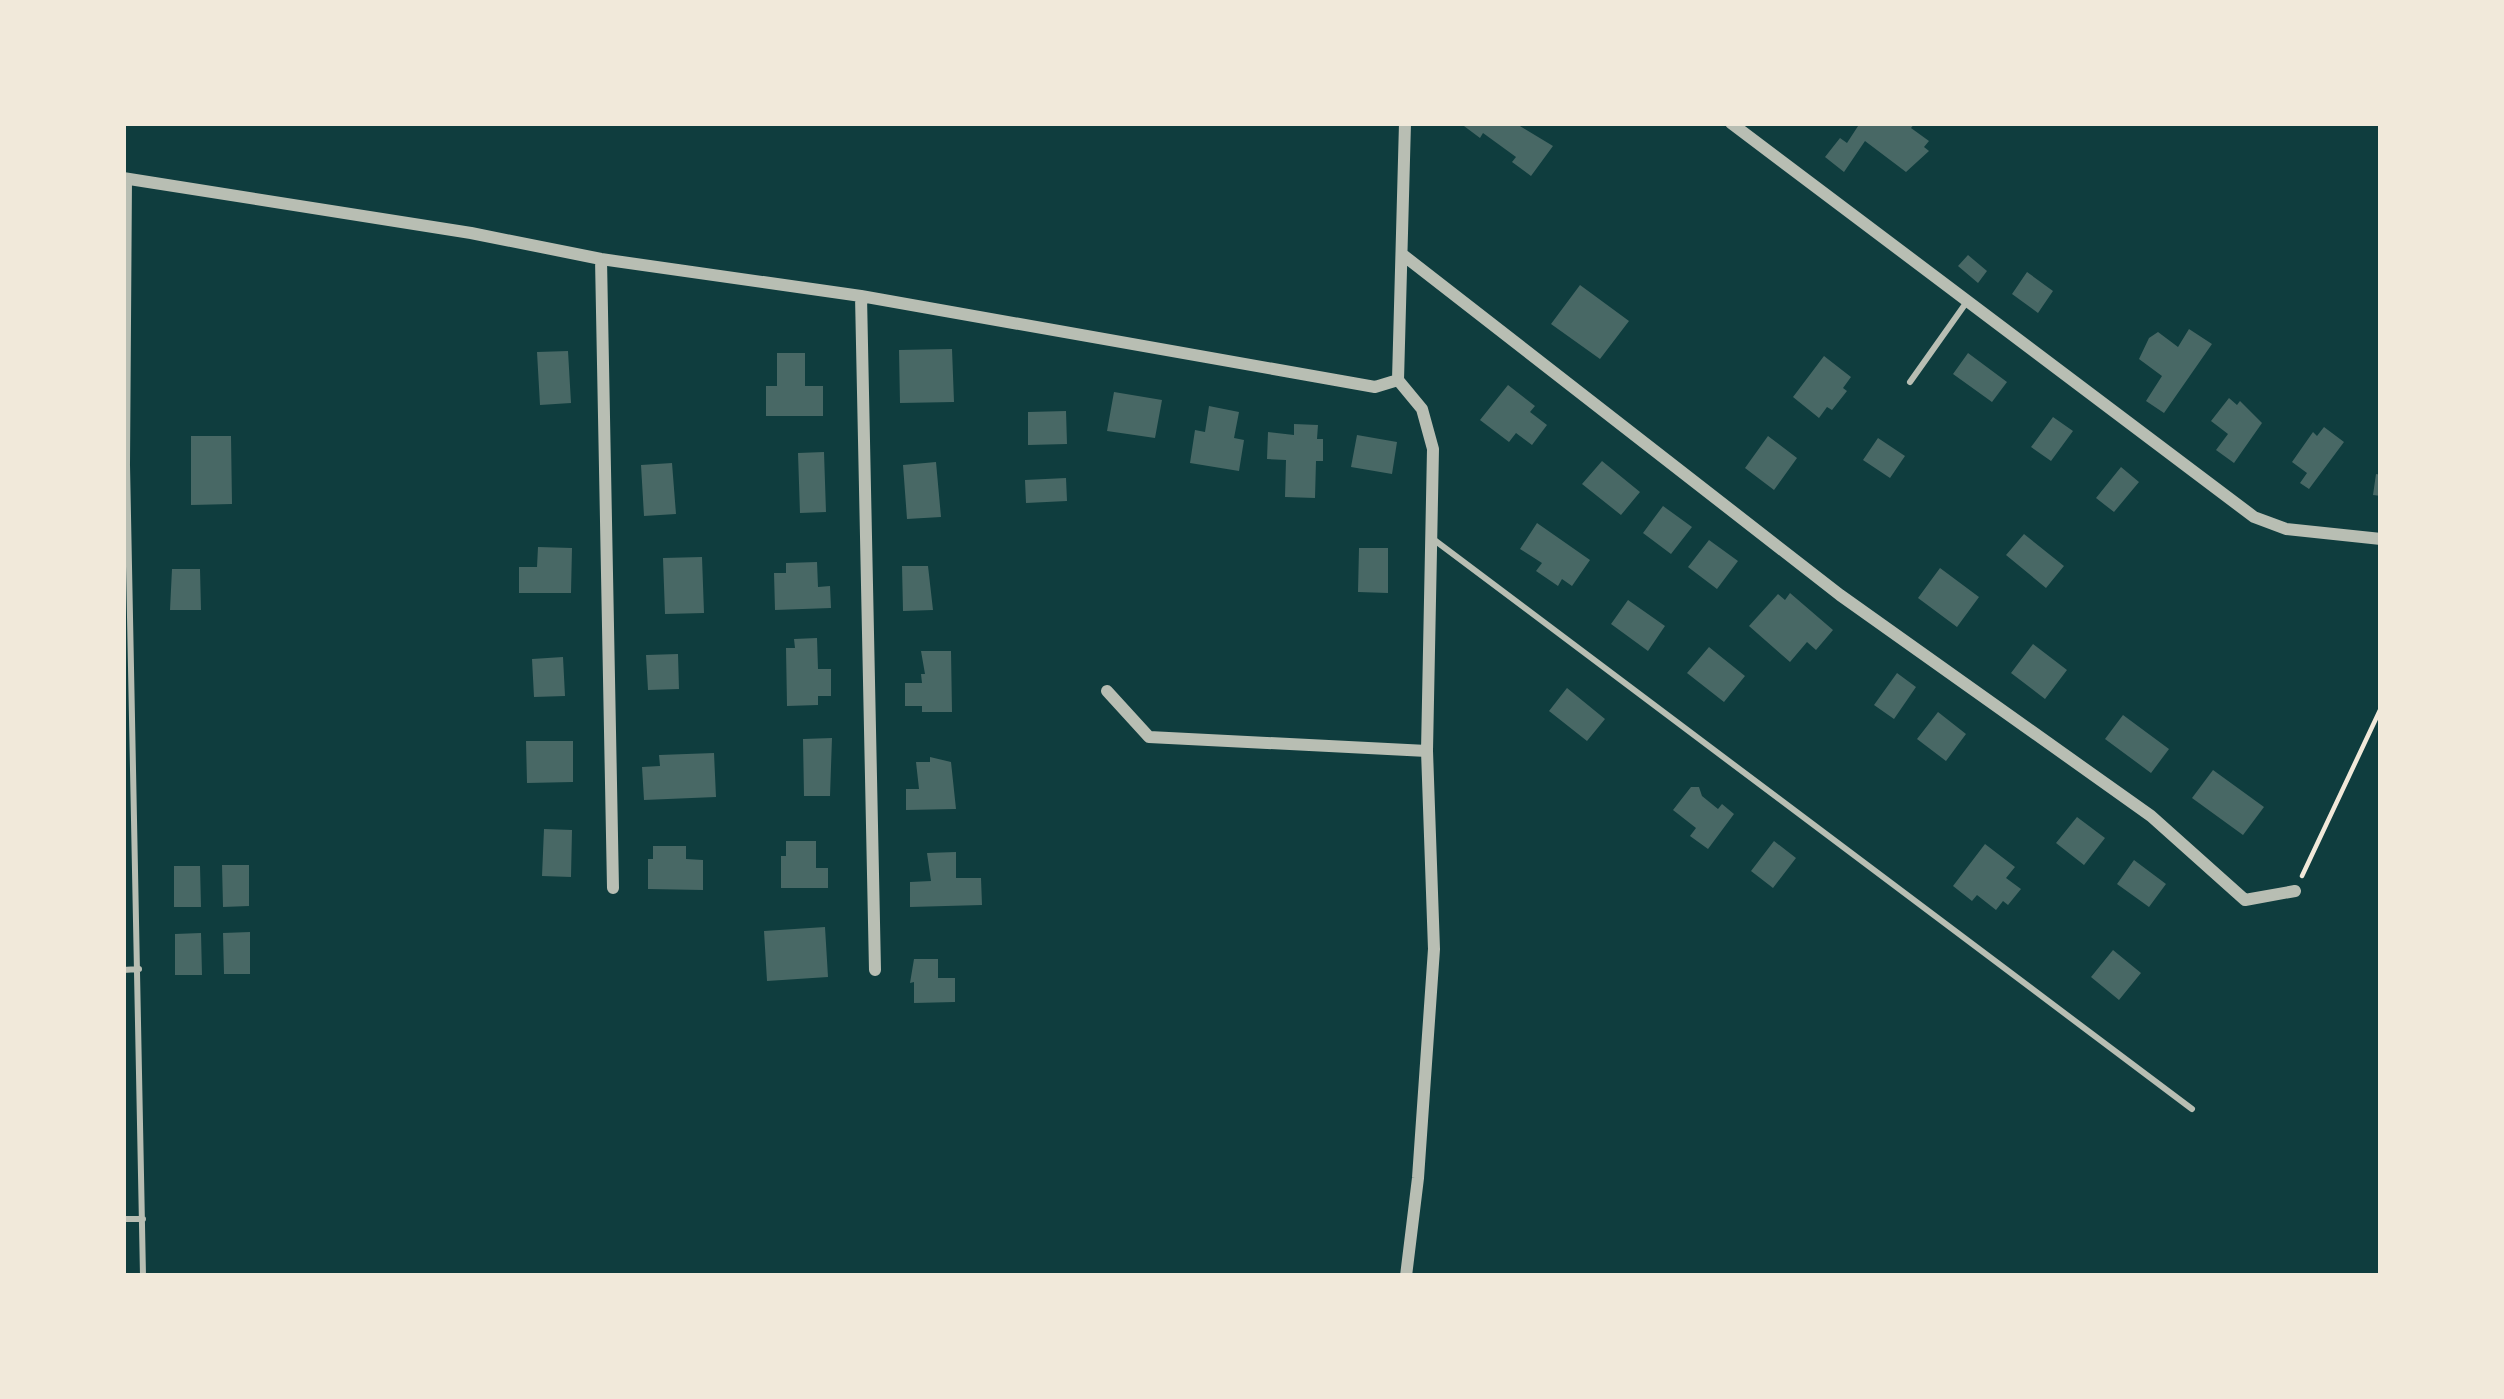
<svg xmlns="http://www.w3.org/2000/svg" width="2504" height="1399" font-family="Karla,sans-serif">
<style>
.building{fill:#486865}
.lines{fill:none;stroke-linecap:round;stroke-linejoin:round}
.path{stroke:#f1e9da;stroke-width:4.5}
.service{stroke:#b8beb3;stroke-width:6}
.minor{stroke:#b8beb3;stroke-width:12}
</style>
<rect width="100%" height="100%" fill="#0f3d3e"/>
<path class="building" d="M1460,123H1515L1553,146L1531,176L1512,162L1516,157L1483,133L1480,138Z
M1860,123H1915L1911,128L1929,141L1924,147L1929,151L1906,172L1865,141L1844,172L1825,157L1840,138L1847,143Z
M1968,255L1987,271L1978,283L1958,266Z
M2027,272L2053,291L2038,313L2012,294Z
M1580,285L1629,321L1600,359L1551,324Z
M2189,329L2212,344L2164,413L2146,401L2162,376L2139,359L2149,338L2158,332L2178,347Z
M952,349L954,402L900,403L899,350Z
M568,351L571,403L540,405L537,352Z
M777,353H805V386H823V416H766V386H777Z
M1968,353L2007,382L1992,402L1953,374Z
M1824,356L1851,377L1843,388L1847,391L1832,410L1827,407L1819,418L1793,397Z
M1508,385L1535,406L1530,412L1547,425L1532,445L1516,433L1509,442L1480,420Z
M1114,392L1162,400L1155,438L1107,431Z
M2229,398L2237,405L2240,401L2262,423L2234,463L2216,450L2228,434L2211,421Z
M1209,406L1239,412L1234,438L1244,440L1239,471L1190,463L1195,430L1205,432Z
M1066,411L1067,444L1028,445V412Z
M2053,417L2073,431L2051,461L2031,447Z
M1294,424L1318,425L1317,439H1323V461H1316L1315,498L1285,497L1286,460L1267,459L1268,432L1294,435Z
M2324,427L2344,442L2309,489L2300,483L2307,473L2292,462L2313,432L2317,436Z
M1357,435L1397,442L1392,474L1351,467Z
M191,436H231L232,504L191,505Z
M1768,436L1797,458L1774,490L1745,468Z
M1878,438L1905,456L1890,478L1863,460Z
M824,452L826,512L800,513L798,453Z
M1602,461L1640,492L1621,515L1582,484Z
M936,462L941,517L907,519L903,465Z
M672,463L676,514L644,516L641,465Z
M2121,467L2139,482L2114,512L2096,498Z
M2376,474L2381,475V496L2373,495Z
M1066,478L1067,501L1026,503L1025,480Z
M1663,506L1692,527L1671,554L1643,533Z
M1537,523L1590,560L1572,586L1562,579L1558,586L1536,571L1542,563L1520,549Z
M2024,534L2064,566L2046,588L2006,555Z
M1709,540L1738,561L1717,589L1688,567Z
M538,547L572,548L571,593H519V567H537Z
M1359,548H1388V593L1358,592Z
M702,557L704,613L665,614L663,558Z
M817,562L818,587L830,586L831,608L775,610L774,573H786V563Z
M902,566H928L933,610L903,611Z
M1940,568L1979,597L1957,627L1918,598Z
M172,569H200L201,610H170Z
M1790,593L1833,630L1816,650L1807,642L1790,662L1749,626L1778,594L1785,600Z
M1628,600L1665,626L1648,651L1611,624Z
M817,638L818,669H831V696H818V705L787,706L786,648H795L794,639Z
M2033,644L2067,670L2045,699L2011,673Z
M1709,647L1745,676L1724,702L1687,673Z
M921,651H951L952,712H922V706H905V683H922L921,674H925Z
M678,654L679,689L648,690L646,655Z
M563,657L565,696L534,697L532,659Z
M1897,673L1916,687L1894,719L1874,705Z
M1567,688L1605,719L1587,741L1549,711Z
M1938,712L1966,734L1946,761L1917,739Z
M2123,715L2169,749L2151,773L2105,739Z
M832,738L830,796H804L803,739Z
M526,741H573V782L527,783Z
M714,753L716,797L644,800L642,767L660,766L659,755Z
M930,757L951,762L956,809L906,810V789H919L916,762H930Z
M2213,770L2264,807L2243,835L2192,798Z
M1691,787H1699L1702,796L1718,809L1722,804L1734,814L1708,849L1690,836L1696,828L1673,810Z
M2077,817L2105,838L2084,865L2056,843Z
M544,829L572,830L571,877L542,876Z
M786,841H816V868H828V888H781V856H786Z
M1774,841L1796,858L1773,888L1751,871Z
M1985,844L2015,867L2006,878L2021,889L2008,905L2003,901L1996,910L1977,895L1972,901L1953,886Z
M653,846H686V859L703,860V890L648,889V859H653Z
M956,852V878H981L982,905L910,907V882L931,881L927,853Z
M2134,860L2166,884L2149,907L2117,884Z
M222,865H249V906L223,907Z
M174,866H200L201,907H174Z
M825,927L828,977L767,981L764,931Z
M250,932V974H224L223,933Z
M201,933L202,975H175V934Z
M2113,950L2141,973L2119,1000L2091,977Z
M914,959H938V978H955V1002L914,1003V982L910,983Z"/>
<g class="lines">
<path class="path" d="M2302,876L2381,708"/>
<path class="service" d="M129,179L127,465L143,1276
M1910,382L1966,303
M1433,539L2192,1109
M123,970L139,969
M123,1219H143"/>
<path class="minor" d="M1731,123L2254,517L2286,529L2381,539
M123,178L471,233L601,259L861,296L1375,387L1398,380
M1403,255L1840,595L2151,816L2245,900L2295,891
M601,259L613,888
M861,296L875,970
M1398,380L1422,409L1433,449L1427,751L1434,949L1418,1178L1406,1276
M1398,380L1405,123
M1107,691L1149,737L1427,751"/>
</g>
<rect width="2504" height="1399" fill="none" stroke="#f1e9da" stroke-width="252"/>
</svg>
